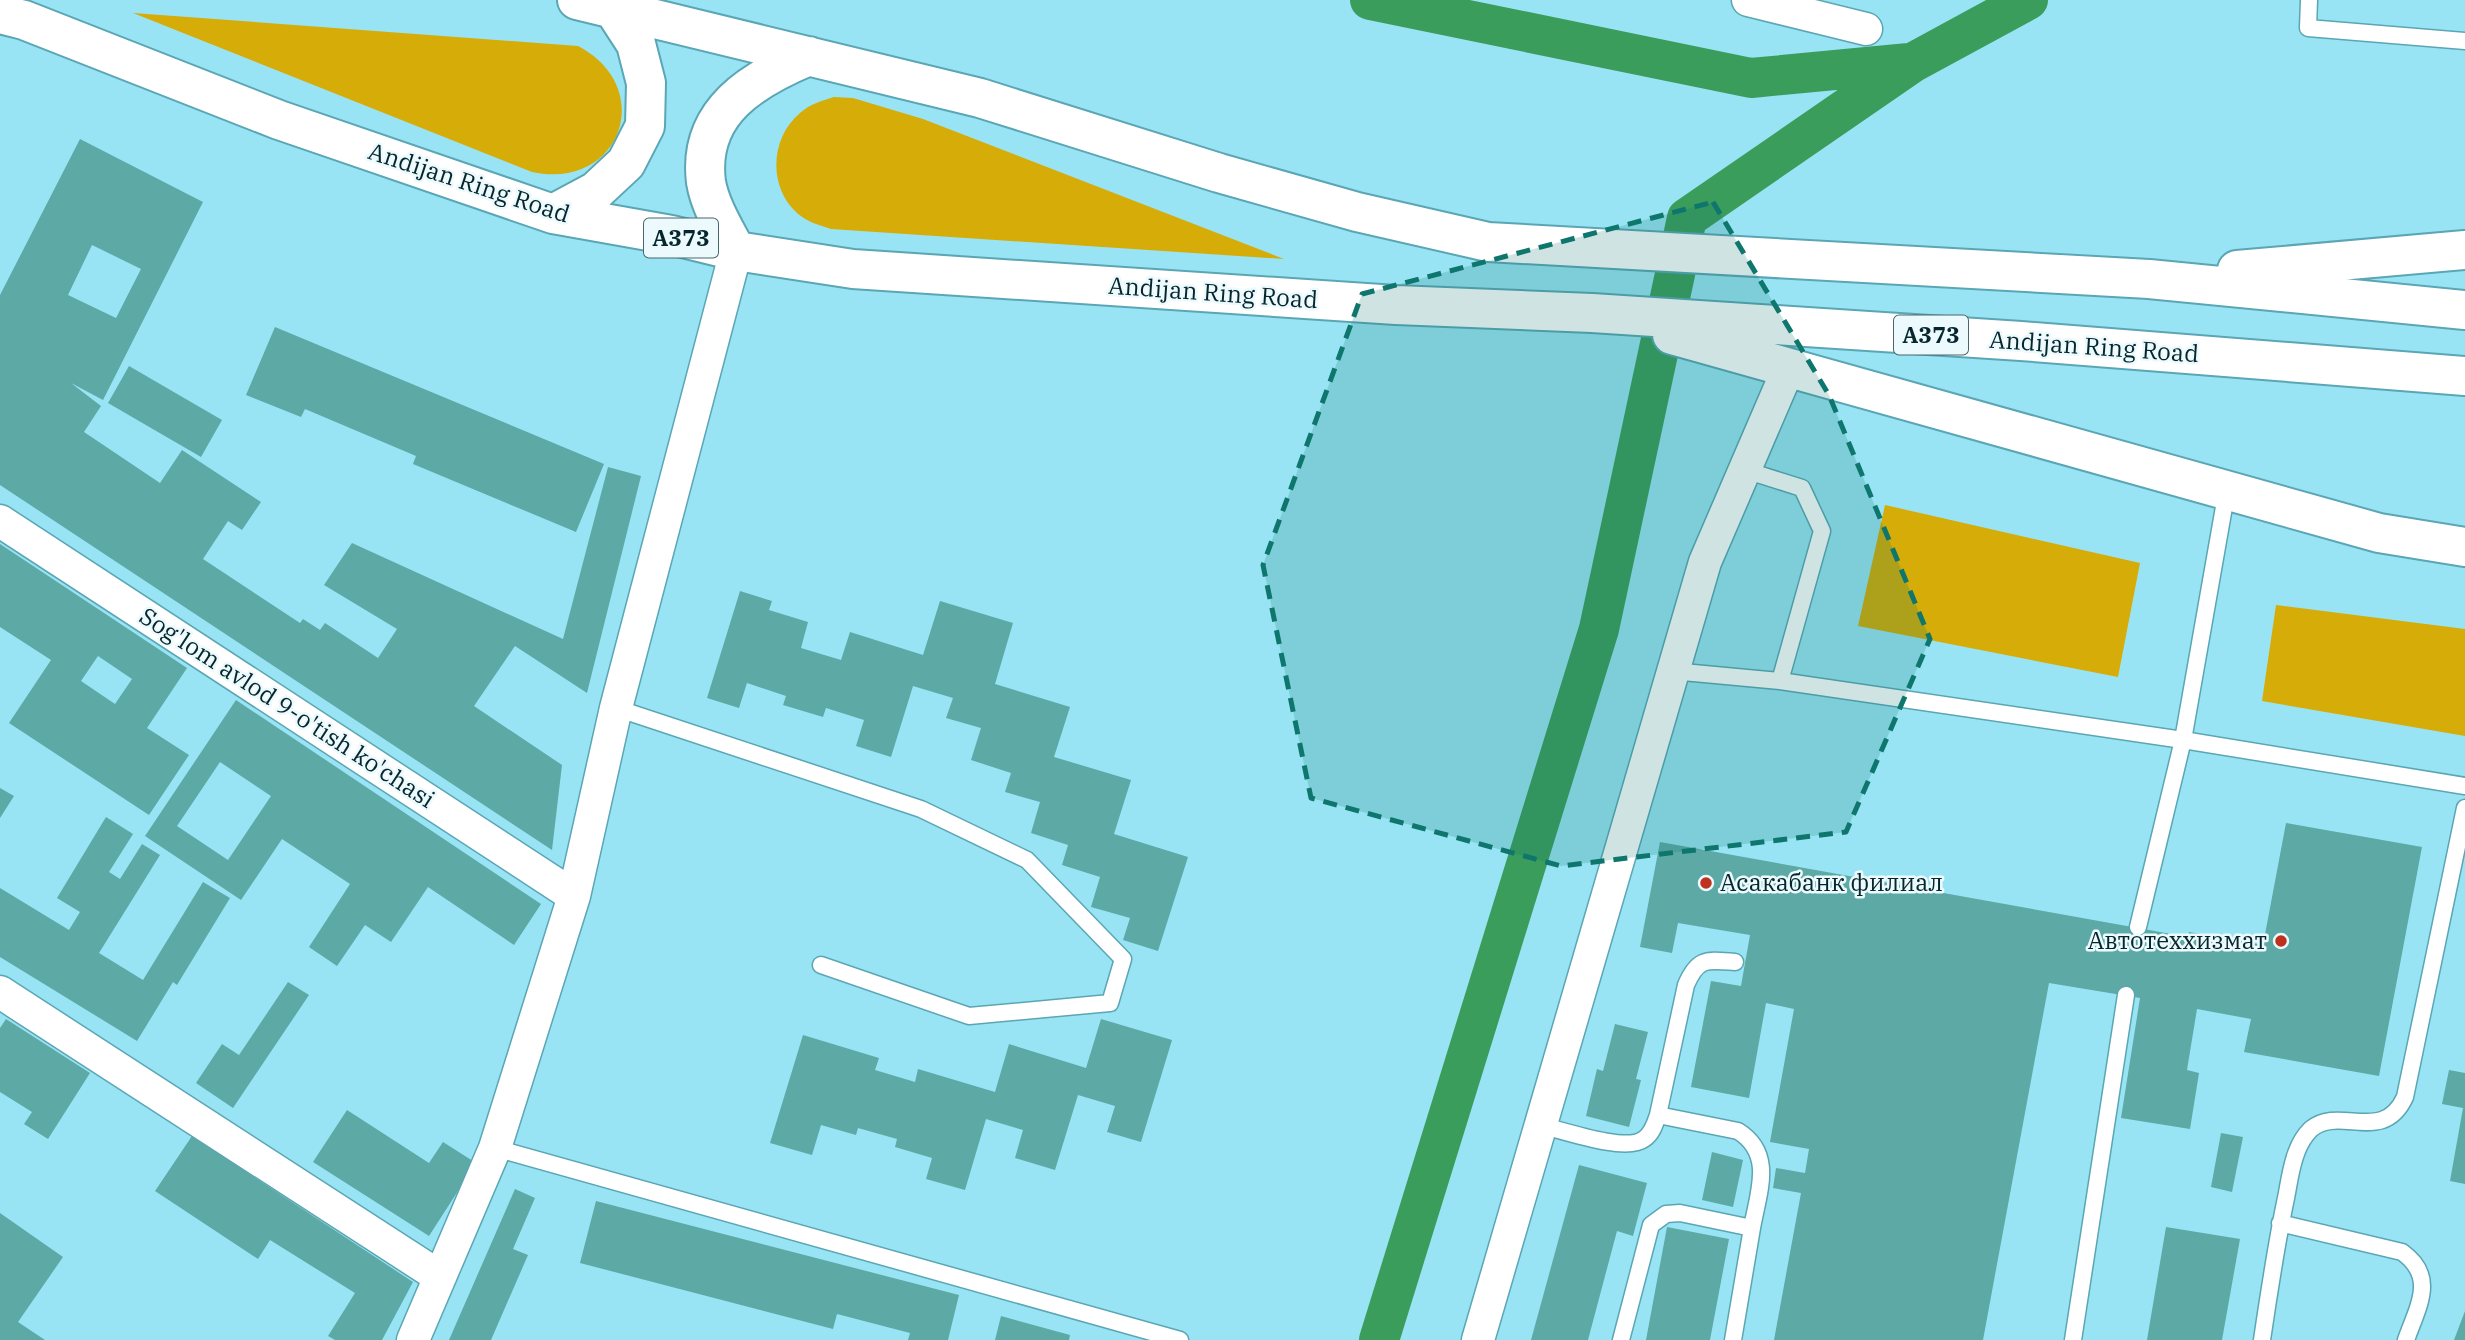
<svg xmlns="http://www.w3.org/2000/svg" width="2465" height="1340" font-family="'IBM Plex Serif',serif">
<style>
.green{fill:#d5ac08}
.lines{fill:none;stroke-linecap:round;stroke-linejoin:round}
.canal{stroke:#3b9d5c;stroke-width:40}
.building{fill:#5ca9a5;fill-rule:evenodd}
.lane-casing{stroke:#5ba6b4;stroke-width:19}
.street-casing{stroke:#5ba6b4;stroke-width:35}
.highway-casing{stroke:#5ba6b4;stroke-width:42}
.lane{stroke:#fff;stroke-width:16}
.street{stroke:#fff;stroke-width:32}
.highway{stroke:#fff;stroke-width:38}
.marked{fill:#0f766e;fill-opacity:0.2;stroke:#0f766e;stroke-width:5;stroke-dasharray:14 9;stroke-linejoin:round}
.poi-dot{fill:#be321d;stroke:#ecfafd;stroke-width:2.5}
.labels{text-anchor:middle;stroke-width:5;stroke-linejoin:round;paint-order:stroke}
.shield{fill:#ecfafd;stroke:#4a666b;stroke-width:2}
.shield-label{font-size:23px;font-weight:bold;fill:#05262c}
.street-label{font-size:24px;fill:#05262c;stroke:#ecfafd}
.poi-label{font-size:24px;fill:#05262c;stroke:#ecfafd;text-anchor:start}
</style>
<rect width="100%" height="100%" fill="#99e4f4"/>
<path class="green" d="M133,13L578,46C658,88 620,191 532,172Z
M834,97L853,98L923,119L1284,259L831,229C819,225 807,222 797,213C768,187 770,138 800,113C810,104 821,101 834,97Z
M1885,505L2140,563L2118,677L1858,626Z
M2276,605L2465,629V736L2262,701Z"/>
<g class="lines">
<path class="canal" d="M1370,0L1751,78L1909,63
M1379,1340L1599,629L1687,218L1912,63L2028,0"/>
</g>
<path class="building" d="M80,139L203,202L103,400L71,383L101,406L84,432L160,483L182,450L261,502L242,530L228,521L203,559L300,623L303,619L320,630L325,623L378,658L397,629L324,585L352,543L563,639L608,467L641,476L587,693L515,646L474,706L562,765L552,850L0,485V295ZM92,245L141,269L116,318L68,295Z
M275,327L604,464L576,532L413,464L416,456L305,409L301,417L246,395Z
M129,366L222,420L201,457L108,403Z
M0,544L187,668L147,728L189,755L149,815L9,723L51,660L0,627ZM98,656L132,679L115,704L81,681Z
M740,591L772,601L769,610L808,622L801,648L841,660L850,632L923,655L940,601L1013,623L995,684L1070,707L1054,757L1131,780L1114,834L1188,857L1158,951L1123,940L1130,918L1091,907L1100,877L1062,865L1068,845L1031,833L1040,802L1005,792L1011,773L971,760L981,728L946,718L953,698L913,686L891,757L856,746L864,720L826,708L823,717L783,705L786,696L747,683L739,708L707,698Z
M236,700L541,904L514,945L428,887L391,942L365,925L337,966L309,947L350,884L282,839L241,900L145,836ZM220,762L271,796L228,860L177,826Z
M0,788L14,796L0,818Z
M106,817L133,834L109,872L120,879L142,844L160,855L99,953L143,980L203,882L230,898L177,985L173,982L137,1041L0,957V888L69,930L80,912L57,898Z
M2286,823L2422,847L2379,1076L2244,1052L2251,1019L2197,1009L2187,1070L2199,1073L2190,1129L2121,1118L2140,998L2049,983L1983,1340H1774L1801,1193L1773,1188L1776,1168L1805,1173L1809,1149L1770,1142L1794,1009L1766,1003L1749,1098L1691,1087L1711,981L1741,986L1750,935L1678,923L1672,953L1640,947L1660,842L2188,937L2189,932L2263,945Z
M288,982L309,995L233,1108L196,1083L222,1044L239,1055Z
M6,1019L90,1073L48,1139L24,1124L32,1112L0,1092V1028Z
M1101,1019L1172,1040L1141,1142L1107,1132L1115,1106L1078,1095L1055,1170L1015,1158L1023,1130L986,1119L965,1190L926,1179L932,1158L895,1147L897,1139L858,1128L856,1135L821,1125L812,1155L770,1143L803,1035L879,1058L875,1070L915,1082L918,1069L995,1092L1009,1044L1086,1068Z
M1615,1024L1648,1032L1636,1079L1641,1080L1629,1127L1586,1116L1597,1069L1603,1071Z
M2449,1070L2465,1073V1184L2450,1181L2463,1108L2442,1104Z
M347,1110L429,1163L443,1142L476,1163L429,1236L313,1162Z
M2221,1133L2243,1137L2232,1192L2211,1187Z
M192,1136L413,1282L382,1340H335L328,1336L355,1293L270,1240L258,1259L155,1191Z
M1712,1152L1743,1160L1733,1207L1702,1200Z
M1579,1165L1647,1183L1633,1236L1617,1231L1588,1340H1531Z
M515,1189L535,1198L513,1249L528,1255L491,1340H449Z
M596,1201L959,1295L948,1340H908L910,1333L837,1314L833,1329L580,1263Z
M0,1213L63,1257L18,1322L45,1340H0Z
M1667,1227L1729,1239L1710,1340H1646Z
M2166,1227L2240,1239L2222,1340H2147Z
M2465,1311V1340H2454Z
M1001,1316L1070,1335L1069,1340H995Z"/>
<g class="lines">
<defs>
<path id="lane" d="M2309,0L2308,28L2465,41
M1745,470L1802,488L1822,531L1780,681
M1672,671L1780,681L2183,740L2465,786
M616,708L921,809L1027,860L1123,959L1110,1003L969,1016L821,965
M2138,927L2183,740L2227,490
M1658,1115L1738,1131C1775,1154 1758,1193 1752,1228
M1540,1125C1562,1130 1626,1153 1644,1139C1652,1134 1655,1124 1658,1115L1686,985C1698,957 1707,960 1735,962
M495,1148L1180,1340
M2280,1223L2402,1252C2437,1277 2418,1306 2406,1340
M1621,1340L1651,1225L1666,1214L1680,1213L1752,1228L1733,1340
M2073,1340L2126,995
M2262,1340C2269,1293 2276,1245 2286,1198C2289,1183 2291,1165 2297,1151C2300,1143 2305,1135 2311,1129C2340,1105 2383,1145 2405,1097L2465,808"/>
<path id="street" d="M1748,0L1866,29
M0,521L574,896
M0,992L440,1277
M413,1340L495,1148L574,896L616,708L736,251
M1478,1340L1705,562L1789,367"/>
<path id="highway" d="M577,0L980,98L1219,173L1357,212L1488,242L2149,279L2465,310
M0,14L24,20L279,120L553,214L671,235L736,251L853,269L1396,305L1592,313L2021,341L2465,376
M553,214L596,191L626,163L645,126L646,83L636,44L614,10
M736,251C725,230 710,206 706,182C697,111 754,79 809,56
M2237,270L2465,250
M1672,335L2379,533L2465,547"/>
</defs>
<use href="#lane" class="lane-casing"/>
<use href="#street" class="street-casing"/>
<use href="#highway" class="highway-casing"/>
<use href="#lane" class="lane"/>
<use href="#street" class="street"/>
<use href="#highway" class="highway"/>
</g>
<path class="marked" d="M1713,202L1829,395L1930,639L1846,832L1561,866L1311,798L1263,565L1362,294Z"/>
<g class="poi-dot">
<circle cx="1706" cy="883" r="7"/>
<circle cx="2281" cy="941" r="7"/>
</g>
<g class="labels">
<g class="shield">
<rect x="644" y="218.5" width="74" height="39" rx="5"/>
<rect x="1894" y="315.5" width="74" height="39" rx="5"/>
</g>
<g class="shield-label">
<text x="681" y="246">A373</text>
<text x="1931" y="343">A373</text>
</g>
<g class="street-label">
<text transform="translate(469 183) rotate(18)" y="8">Andijan Ring Road</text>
<text transform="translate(1213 293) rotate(4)" y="8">Andijan Ring Road</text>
<text transform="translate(2094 347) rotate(4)" y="8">Andijan Ring Road</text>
<text transform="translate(287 708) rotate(33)" y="8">Sog'lom avlod 9-o'tish ko'chasi</text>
</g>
<g class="poi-label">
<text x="1720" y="891">Асакабанк филиал</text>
<text x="2267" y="949" text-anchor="end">Автотеххизмат</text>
</g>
</g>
</svg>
